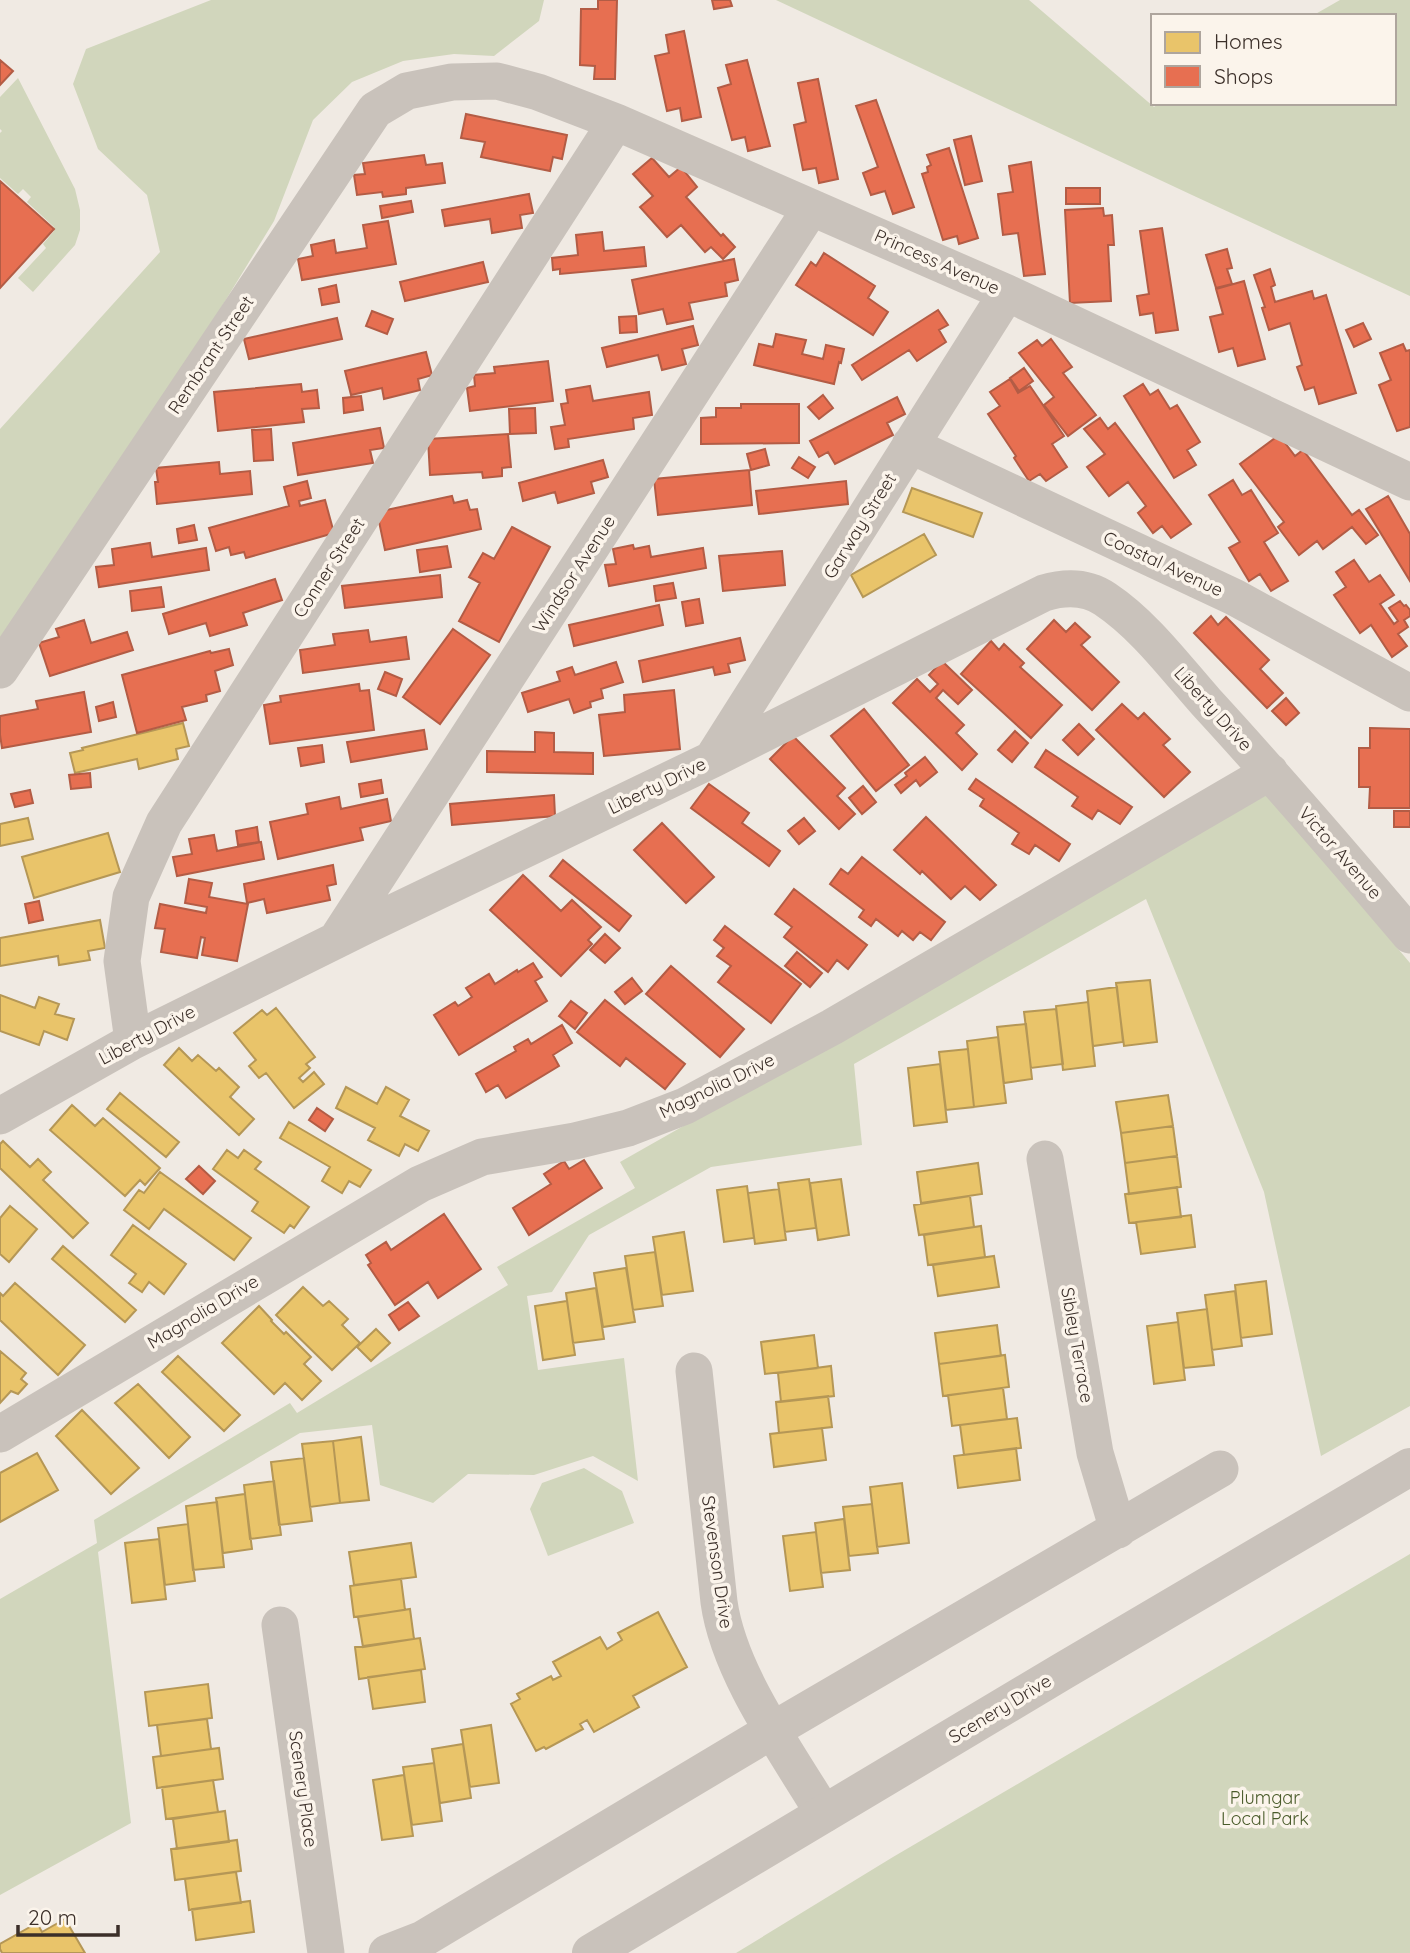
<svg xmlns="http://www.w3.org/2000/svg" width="1410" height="1953" font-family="Quicksand,sans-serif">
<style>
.green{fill:#d1d6bc}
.homes{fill:#e9c46a;stroke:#b59756;stroke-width:2}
.shops{fill:#e76f51;stroke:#b35c45;stroke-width:2}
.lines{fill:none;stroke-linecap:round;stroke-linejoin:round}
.minor{stroke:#c9c2bb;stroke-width:37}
.tertiary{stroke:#c9c2bb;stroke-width:38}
.labels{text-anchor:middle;stroke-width:7;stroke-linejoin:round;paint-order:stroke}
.street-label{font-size:18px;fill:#3b2f29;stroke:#fbf4eb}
.park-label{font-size:18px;fill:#495b2a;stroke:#fbf4eb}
</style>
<rect width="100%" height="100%" fill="#f0eae3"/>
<path class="green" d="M211,0H544L539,21L494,56L454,54L403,61L352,82L313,120L274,221L202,339L0,639V429L160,252L147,195L98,149L73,84L86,49Z
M776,0H1029L1154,107L1160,103H1394V16H1312L1340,0H1410V296L1192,195Z
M18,78L75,189L80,210V230L75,245L33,292L18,278L46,248L43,244L54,231V227L27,202L31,197L23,189L18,194L0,178V133L2,131L0,129V97Z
M1268,794L1410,963V1406L1321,1456L1264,1192L1146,899L854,1064L862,1145L711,1167L589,1235L552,1292L527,1296L538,1370L624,1358L638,1481L593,1456L534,1475L468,1474L433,1503L380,1485L372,1425L300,1433L98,1552L131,1823L0,1895V1599L97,1543L94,1520L290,1403L297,1413L508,1285L497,1267L635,1188L620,1162Z
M584,1468L622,1491L634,1523L548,1556L530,1509L542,1483Z
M1410,1554V1953H736L893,1857Z"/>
<path class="homes" d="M912,488L982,513L973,537L903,512Z
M924,534L936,555L863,597L851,575Z
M183,723L189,746L176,749L178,759L139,769L137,759L75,773L70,753L83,750L82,748Z
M28,818L33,839L0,846V824Z
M108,833L120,872L34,898L22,857Z
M100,920L105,948L88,951L90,960L59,965L58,956L0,966V938Z
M1150,980L1157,1042L1124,1046L1116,983Z
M1117,987L1123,1042L1093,1046L1087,991Z
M0,995L35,1008L39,997L59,1004L55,1014L74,1019L67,1040L44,1031L39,1045L0,1031Z
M1088,1002L1095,1066L1063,1070L1056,1006Z
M276,1008L315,1057L306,1064L310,1068L299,1078L303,1082L314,1072L324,1084L294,1108L266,1073L259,1078L249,1066L256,1060L234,1033L262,1010L267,1015Z
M1056,1009L1063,1064L1031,1068L1024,1012Z
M1026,1024L1032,1079L1004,1083L997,1027Z
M998,1037L1006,1103L974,1107L967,1041Z
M179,1048L192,1061L198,1055L216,1071L219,1068L239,1087L230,1097L254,1119L239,1135L164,1065Z
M968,1049L974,1107L946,1110L939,1052Z
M940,1064L947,1122L914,1126L908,1068Z
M346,1087L377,1104L386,1087L409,1100L400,1116L429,1131L418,1151L405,1144L399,1156L368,1140L375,1128L336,1108Z
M120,1093L179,1142L166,1157L107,1109Z
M1168,1095L1173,1126L1121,1133L1116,1102Z
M72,1105L95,1126L103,1118L160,1168L145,1185L140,1180L125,1196L50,1130Z
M289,1122L371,1170L360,1187L349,1181L342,1193L322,1181L330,1167L280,1138Z
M1173,1126L1177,1156L1125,1163L1121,1133Z
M3,1141L30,1167L38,1159L51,1172L43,1180L88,1223L73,1238L0,1168V1144Z
M227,1150L238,1158L244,1150L261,1162L255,1169L309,1207L294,1228L290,1225L284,1233L252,1211L258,1202L213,1169Z
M1177,1156L1181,1187L1129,1194L1125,1163Z
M978,1163L982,1194L921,1203L917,1172Z
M160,1172L251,1238L234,1260L164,1209L149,1229L124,1210L139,1190L144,1193Z
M809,1179L816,1228L785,1232L778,1183Z
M841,1179L849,1235L818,1240L810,1183Z
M747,1186L754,1238L724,1242L717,1190Z
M1177,1187L1181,1217L1129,1223L1125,1194Z
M779,1189L786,1240L755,1244L748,1193Z
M970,1196L974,1227L919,1235L914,1205Z
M10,1206L37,1229L9,1262L0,1254V1218Z
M1191,1215L1195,1247L1141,1254L1136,1222Z
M133,1225L186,1264L164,1294L149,1282L142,1292L129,1283L136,1274L111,1255Z
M981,1226L985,1257L928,1265L924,1235Z
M684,1232L693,1291L662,1295L653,1237Z
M63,1246L136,1310L125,1322L52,1259Z
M655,1252L663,1306L633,1310L625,1256Z
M994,1256L999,1287L938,1296L933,1265Z
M626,1268L635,1322L603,1327L594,1273Z
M1266,1281L1272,1334L1241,1338L1235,1285Z
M15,1283L85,1345L58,1375L0,1320V1293L3,1296Z
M303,1287L323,1306L329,1301L348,1319L342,1325L360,1343L332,1370L276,1315Z
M596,1288L604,1339L573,1343L566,1293Z
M1235,1291L1242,1346L1212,1350L1205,1295Z
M567,1301L575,1355L543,1360L535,1306Z
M259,1306L272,1320L271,1321L284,1334L286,1332L311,1357L304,1364L321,1381L302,1400L285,1383L274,1394L222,1343Z
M1207,1309L1214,1365L1184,1368L1177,1313Z
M1178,1322L1185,1380L1154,1384L1147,1326Z
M997,1325L1001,1356L939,1364L935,1333Z
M376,1329L390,1343L371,1361L357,1347Z
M814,1335L818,1368L765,1374L761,1342Z
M0,1351L26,1373L21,1379L27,1384L18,1394L11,1391L0,1403Z
M1005,1355L1009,1387L943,1396L939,1364Z
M178,1356L240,1415L224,1431L162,1372Z
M831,1366L834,1396L781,1402L778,1373Z
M138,1384L190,1437L169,1458L115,1403Z
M1003,1388L1007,1419L952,1426L948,1395Z
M828,1396L832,1427L779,1433L776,1402Z
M82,1410L139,1468L111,1494L56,1436Z
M1017,1418L1021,1448L964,1455L960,1425Z
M822,1428L826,1460L774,1467L770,1434Z
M361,1437L369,1500L340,1503L333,1441Z
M333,1441L340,1503L310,1507L302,1444Z
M1016,1448L1020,1480L958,1488L954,1456Z
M37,1453L58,1490L0,1522V1473Z
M304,1458L312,1521L279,1525L271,1462Z
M274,1481L281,1535L250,1539L244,1485Z
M902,1483L909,1543L877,1547L870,1487Z
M245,1494L252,1549L223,1553L216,1498Z
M217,1502L224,1567L193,1570L186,1506Z
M872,1504L878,1553L849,1556L843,1507Z
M844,1519L850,1570L821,1573L815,1523Z
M188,1524L195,1581L165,1585L158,1528Z
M816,1532L823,1587L790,1591L783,1536Z
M159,1539L166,1599L132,1603L125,1543Z
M411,1543L416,1577L354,1585L349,1552Z
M401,1579L405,1610L354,1617L350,1586Z
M410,1609L414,1639L363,1647L358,1617Z
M658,1612L687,1667L633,1696L639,1707L594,1732L587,1720L580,1724L583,1729L546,1749L544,1747L536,1751L511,1704L520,1699L517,1694L551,1676L553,1680L561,1676L553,1662L600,1637L607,1649L622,1640L618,1633Z
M420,1638L425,1669L359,1679L355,1647Z
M421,1670L425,1702L373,1709L368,1677Z
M208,1684L212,1718L149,1726L145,1692Z
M207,1719L211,1749L161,1756L157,1725Z
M491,1725L499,1783L470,1787L461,1730Z
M463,1744L471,1798L440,1803L432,1749Z
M219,1748L223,1779L157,1788L153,1757Z
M434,1763L442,1821L412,1825L403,1767Z
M404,1775L413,1836L382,1840L373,1780Z
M213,1780L218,1812L166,1819L162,1787Z
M225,1811L229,1842L177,1849L173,1819Z
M237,1840L241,1871L175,1880L171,1849Z
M236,1872L241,1903L189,1910L185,1879Z
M250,1901L254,1932L196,1940L192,1909Z
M65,1919L85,1953H2L0,1949V1944L37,1923L42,1932Z"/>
<path class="shops" d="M598,0H617L615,79H594L595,66L580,65L581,9H598Z
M712,0H730L732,6L714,9Z
M684,31L701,117L682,121L680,108L667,111L655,56L669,53L666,35Z
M0,60L13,71L0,85Z
M747,60L770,146L748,151L745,137L732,140L718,88L731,84L726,65Z
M818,79L838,179L819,183L816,168L803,170L794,125L806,122L798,83Z
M876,100L914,207L893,214L885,191L871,195L863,173L878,167L856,106Z
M466,114L567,135L562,159L553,157L550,171L481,157L485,142L461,138Z
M971,136L982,181L965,185L954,140Z
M949,148L978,238L959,244L957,236L943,240L922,174L928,172L927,167L931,165L927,155Z
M424,155L426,165L442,163L445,183L406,188V194L383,197L382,192L357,195L354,175L365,174L363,163Z
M652,158L669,177L681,167L697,187L686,197L721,236L723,234L735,247L723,259L711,247L705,252L681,225L667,237L640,207L653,196L633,174Z
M1031,162L1045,274L1024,276L1018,233L1003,235L998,194L1013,192L1009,166Z
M0,181L54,229L0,288Z
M1066,188H1100V204H1066Z
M529,194L533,213L520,215L522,228L492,233L490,219L445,226L442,210Z
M411,201L413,212L382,218L380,206Z
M1103,208L1104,216L1112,215L1114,245H1108L1111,301L1070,303L1065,210Z
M388,221L396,264L302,280L298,259L313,256L311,245L334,240L336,253L367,248L363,225Z
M1162,228L1178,330L1156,333L1153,313L1140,315L1137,296L1149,294L1140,231Z
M602,232L604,251L644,247L646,266L560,274V269L553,270L552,258L578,255L576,235Z
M1227,249L1232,268L1227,269L1232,284L1216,288L1206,255Z
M824,253L875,286L868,298L888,312L873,335L796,285L811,262L816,266Z
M734,259L738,280L725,283L727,296L689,303L693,319L667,324L663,309L639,314L632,280Z
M483,262L488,282L405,301L400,282Z
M1270,269L1275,285L1271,287L1275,302L1312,291L1314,299L1326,295L1356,393L1319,404L1314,387L1305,390L1297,367L1302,365L1290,323L1269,330L1262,308L1265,307L1254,275Z
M1244,281L1265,359L1238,366L1233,348L1219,352L1210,317L1223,314L1216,289Z
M336,285L339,302L322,305L319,289Z
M938,310L948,325L939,330L946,342L917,361L909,350L862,380L852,365Z
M372,311L393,319L387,334L366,326Z
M636,316L637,332L620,333L619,317Z
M337,318L342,339L249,359L244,339Z
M1363,323L1371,339L1354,347L1346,330Z
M693,326L698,345L682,349L686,364L662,370L658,355L607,367L602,348Z
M776,334L806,340L802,354L823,359L826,345L844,349L841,363L839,362L834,384L754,365L759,344L773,347Z
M1051,339L1072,367L1063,373L1096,415L1068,436L1044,405L1054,397L1019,353L1037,340L1042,346Z
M1403,344L1406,351L1410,350V427L1397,431L1379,385L1391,380L1380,353Z
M426,352L432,375L418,379L420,390L384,399L382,388L351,395L345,371Z
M548,361L553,401L470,411L467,388L475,386L474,375L495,373L494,367Z
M1024,368L1033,381L1019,391L1010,378Z
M1010,379L1018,393L1030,386L1064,436L1052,444L1067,467L1046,481L1040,474L1029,481L1014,458L1016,456L988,414L1000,406L990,392Z
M301,384L302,392L317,390L319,408L302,409L304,422L218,431L214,392Z
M1143,384L1150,395L1158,390L1170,409L1177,405L1200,442L1187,450L1196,465L1174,478L1124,396Z
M590,386L593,401L649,392L652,415L633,418L634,429L568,439L569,447L555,449L551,427L565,425L561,404L568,403L566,390Z
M823,395L833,408L819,419L808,407Z
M361,396L363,410L344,413L343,398Z
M897,397L905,414L887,423L893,435L835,464L828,452L819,457L810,441Z
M741,404H799V443L701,444V418L716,417V408H741Z
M535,408L536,433L510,434L509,409Z
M1100,418L1108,429L1115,423L1191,524L1171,538L1162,526L1153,533L1138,513L1146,506L1128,482L1109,496L1087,467L1105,454L1084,429Z
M380,428L384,448L370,450L373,463L298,475L293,443Z
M271,429L273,460L254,461L252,430Z
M508,434L511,467L502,468V476L483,478L482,472L430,475L428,439Z
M1279,435L1295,456L1303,450L1352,515L1359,510L1378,535L1366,544L1352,527L1323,549L1317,541L1299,555L1278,527L1284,522L1240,464Z
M765,449L769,465L751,470L747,454Z
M799,457L815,467L808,478L792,468Z
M603,460L608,477L591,482L594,493L558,503L555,492L523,501L519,483Z
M219,462L220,474L250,471L252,494L157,504L155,482H158L156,468Z
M749,470L752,505L658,515L654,479Z
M1233,480L1242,495L1251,490L1278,533L1264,542L1288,581L1271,591L1260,574L1249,581L1229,548L1240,542L1209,495Z
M307,481L311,498L299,501L300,506L325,500L334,533L246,558L244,552L231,555L229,547L216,551L209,528L289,506L284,487Z
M846,481L848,504L759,514L756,491Z
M452,496L454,503L467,500L470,510L477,509L481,529L385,550L377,512Z
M1388,496L1410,534V581L1366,509Z
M194,525L197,540L179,543L177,529Z
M512,527L550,547L499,642L459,621L480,583L469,577L483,553L494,559Z
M150,543L152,557L206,548L209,570L99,587L96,567L114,565L112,549Z
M633,545L634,549L649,546L651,557L703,548L706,568L609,586L605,565L616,564L613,549Z
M447,546L451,567L420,572L417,550Z
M782,551L785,585L723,591L719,556Z
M1354,560L1369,582L1380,575L1394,595L1380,604L1394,624L1398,621L1389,608L1400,601L1404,606L1406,605L1410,610V616L1404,620L1408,627L1398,634L1407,646L1392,657L1371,625L1360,633L1334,595L1346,587L1336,572Z
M440,575L442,597L345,608L342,586Z
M275,579L282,600L243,613L247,625L210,636L206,623L169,634L163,614Z
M673,583L676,598L656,601L654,586Z
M161,587L164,607L132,611L130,591Z
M699,599L703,623L686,626L682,602Z
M659,605L663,625L574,646L569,625Z
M1211,616L1218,625L1226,617L1269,660L1260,669L1283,693L1267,708L1194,633Z
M84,620L91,643L127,632L133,650L50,676L39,643L59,637L56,629Z
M1054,620L1066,632L1075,623L1090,637L1081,645L1119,682L1092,710L1027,649Z
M453,629L490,655L440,724L403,697Z
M368,630L370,642L406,637L409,659L303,673L300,650L335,645L333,634Z
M740,638L745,660L728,664L730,672L715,675L713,667L643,682L639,661Z
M991,641L999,650L1004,644L1024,663L1020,667L1062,705L1031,738L961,674Z
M229,649L233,665L215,671L220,691L206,695L207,701L182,707L186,720L137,733L122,675L210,651L211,653Z
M942,661L972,690L958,704L943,690L936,698L964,725L956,733L977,754L962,770L893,703L917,679L930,692L938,684L929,675Z
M616,662L623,682L601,689L603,698L590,702L591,707L574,713L569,699L528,712L522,693L560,681L557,672L572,667L575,675Z
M385,672L402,679L396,696L378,689Z
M359,684L360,691L369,690L374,730L270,744L264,705L281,702L280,696Z
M674,690L680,749L604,756L599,715L625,712L624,695Z
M84,692L91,732L2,748L0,735V716L38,709L36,701Z
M1286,698L1299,713L1286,725L1272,711Z
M113,702L116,717L99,721L96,707Z
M1122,704L1138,719L1144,713L1170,739L1163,745L1190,772L1164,797L1096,730Z
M864,709L909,765L876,791L831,736Z
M1079,724L1094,739L1078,755L1063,740Z
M1370,728L1410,729V808H1369L1370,787H1359V748H1370Z
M424,730L427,749L351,762L347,742Z
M1015,731L1028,743L1012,762L998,750Z
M535,732L554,733V752L593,753V774L487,772V751L535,752Z
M793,736L845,788L837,796L855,814L839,829L770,759Z
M322,745L324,762L301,766L298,748Z
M1046,750L1132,807L1120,824L1098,810L1092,819L1072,806L1078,797L1035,767Z
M925,757L937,772L920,786L916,780L901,793L895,785L907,776L905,773Z
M90,773L91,787L71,789L69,775Z
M976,779L1070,844L1059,861L1035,845L1029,854L1012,844L1019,833L980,806L984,799L969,789Z
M381,780L383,793L361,797L359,784Z
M709,784L749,813L742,823L780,851L769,866L691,808Z
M863,786L876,802L862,814L849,798Z
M30,790L33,803L15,807L11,794Z
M554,795L555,816L452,825L450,804Z
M339,797L341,809L387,799L391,821L360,828L363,840L278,859L270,822L308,814L306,804Z
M1394,811H1410V827H1394Z
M926,817L996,885L980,900L965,886L951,899L922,871L920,874L894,850Z
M804,818L815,831L799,844L788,831Z
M662,823L714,877L686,903L634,850Z
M257,827L259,842L238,845L236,831Z
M214,835L217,851L261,842L264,859L177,876L173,857L192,854L189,839Z
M862,857L945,922L931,940L920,932L913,940L902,931L898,936L876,919L871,926L859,917L864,910L830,884L841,869L848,874Z
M563,860L631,916L619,931L550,876Z
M333,865L336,884L327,886L330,900L267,913L264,899L247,903L244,884Z
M523,875L561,911L572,900L601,927L588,940L592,944L561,976L490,910Z
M189,879L212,883L209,897L248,904L237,961L202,955L205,938L201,937L197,958L161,952L165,929L155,928L160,904L206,913L207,907L185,903Z
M794,889L867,945L848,969L837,960L828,972L784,937L792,927L775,914Z
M39,901L43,920L29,923L25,904Z
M725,926L801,984L771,1023L718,982L731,966L717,956L724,948L714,940Z
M605,934L620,948L605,963L590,950Z
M797,952L822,973L810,987L785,966Z
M533,963L542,977L535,981L547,1001L459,1055L434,1015L455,1002L458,1006L472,997L466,988L489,974L495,984L517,970L518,972Z
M671,966L744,1029L720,1057L646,994Z
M632,978L642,991L625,1004L615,992Z
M605,1000L685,1064L665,1089L626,1058L620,1066L577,1032Z
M571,1001L587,1013L575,1029L559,1016Z
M562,1025L572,1043L553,1055L559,1066L506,1098L498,1085L486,1092L476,1074L516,1051L514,1047L528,1039L531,1044Z
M317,1108L333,1119L325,1131L309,1120Z
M584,1160L602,1188L529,1235L513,1208L551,1184L544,1174L564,1161L569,1169Z
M199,1166L215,1181L203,1194L186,1179Z
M444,1214L481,1269L438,1298L428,1282L395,1305L368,1265L371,1263L366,1255L386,1242L391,1250Z
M408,1302L419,1316L399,1330L389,1315Z"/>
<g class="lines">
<path class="minor" d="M910,445L1234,597L1410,693
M0,670L375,110L407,91L452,82L497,81L538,92L616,122L1007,293L1410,482
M713,758L1007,293
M337,939L811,208
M133,1041L122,961L131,897L164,823L616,122
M0,1116L133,1041L363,927L713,759L1044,593C1064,587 1086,586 1105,599C1144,625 1175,667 1206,702C1276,778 1343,856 1410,935
M1045,1159L1095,1453L1118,1530
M694,1371L719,1602C729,1674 787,1752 824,1814
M0,1434L420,1184L482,1157L575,1141L628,1128L685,1106L832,1027L1270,772
M280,1625L326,1953
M387,1953L423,1939L773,1730L1220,1469"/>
<path class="tertiary" d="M591,1953L1063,1671L1410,1467"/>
</g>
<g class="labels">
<g class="street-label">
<text transform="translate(937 262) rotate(24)" y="6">Princess Avenue</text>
<text transform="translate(211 355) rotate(-56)" y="6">Rembrant Street</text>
<text transform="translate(860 526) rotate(-58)" y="6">Garway Street</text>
<text transform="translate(1163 564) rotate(25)" y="6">Coastal Avenue</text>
<text transform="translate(329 568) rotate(-57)" y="6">Conner Street</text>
<text transform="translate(574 574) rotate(-57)" y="6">Windsor Avenue</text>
<text transform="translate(1213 709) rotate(48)" y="6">Liberty Drive</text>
<text transform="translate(657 786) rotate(-26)" y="6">Liberty Drive</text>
<text transform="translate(1340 853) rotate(49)" y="6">Victor Avenue</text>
<text transform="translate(147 1035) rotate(-28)" y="6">Liberty Drive</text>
<text transform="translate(717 1086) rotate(-26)" y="6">Magnolia Drive</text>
<text transform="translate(203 1312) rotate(-31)" y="6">Magnolia Drive</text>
<text transform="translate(1077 1345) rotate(80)" y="6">Sibley Terrace</text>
<text transform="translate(717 1562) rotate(82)" y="6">Stevenson Drive</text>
<text transform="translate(1000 1709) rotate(-31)" y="6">Scenery Drive</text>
<text transform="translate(303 1789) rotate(82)" y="6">Scenery Place</text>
</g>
<g class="park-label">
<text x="1265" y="1804">Plumgar<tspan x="1265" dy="21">Local Park</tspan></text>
</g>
</g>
<rect x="1151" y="14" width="245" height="91" fill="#fbf4eb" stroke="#aea59d" stroke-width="2"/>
<rect x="1165" y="32" width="35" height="21" fill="#e9c46a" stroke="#aea59d" stroke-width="2"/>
<text x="1214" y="49" font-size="21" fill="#3b2f29">Homes</text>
<rect x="1165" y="66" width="35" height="21" fill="#e76f51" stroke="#aea59d" stroke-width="2"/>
<text x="1214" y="84" font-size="21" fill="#3b2f29">Shops</text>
<path d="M18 1925v10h100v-10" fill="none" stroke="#3b2f29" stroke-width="3.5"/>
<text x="28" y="1925" font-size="21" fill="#3b2f29" stroke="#fbf4eb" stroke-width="5" paint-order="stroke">20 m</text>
</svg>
